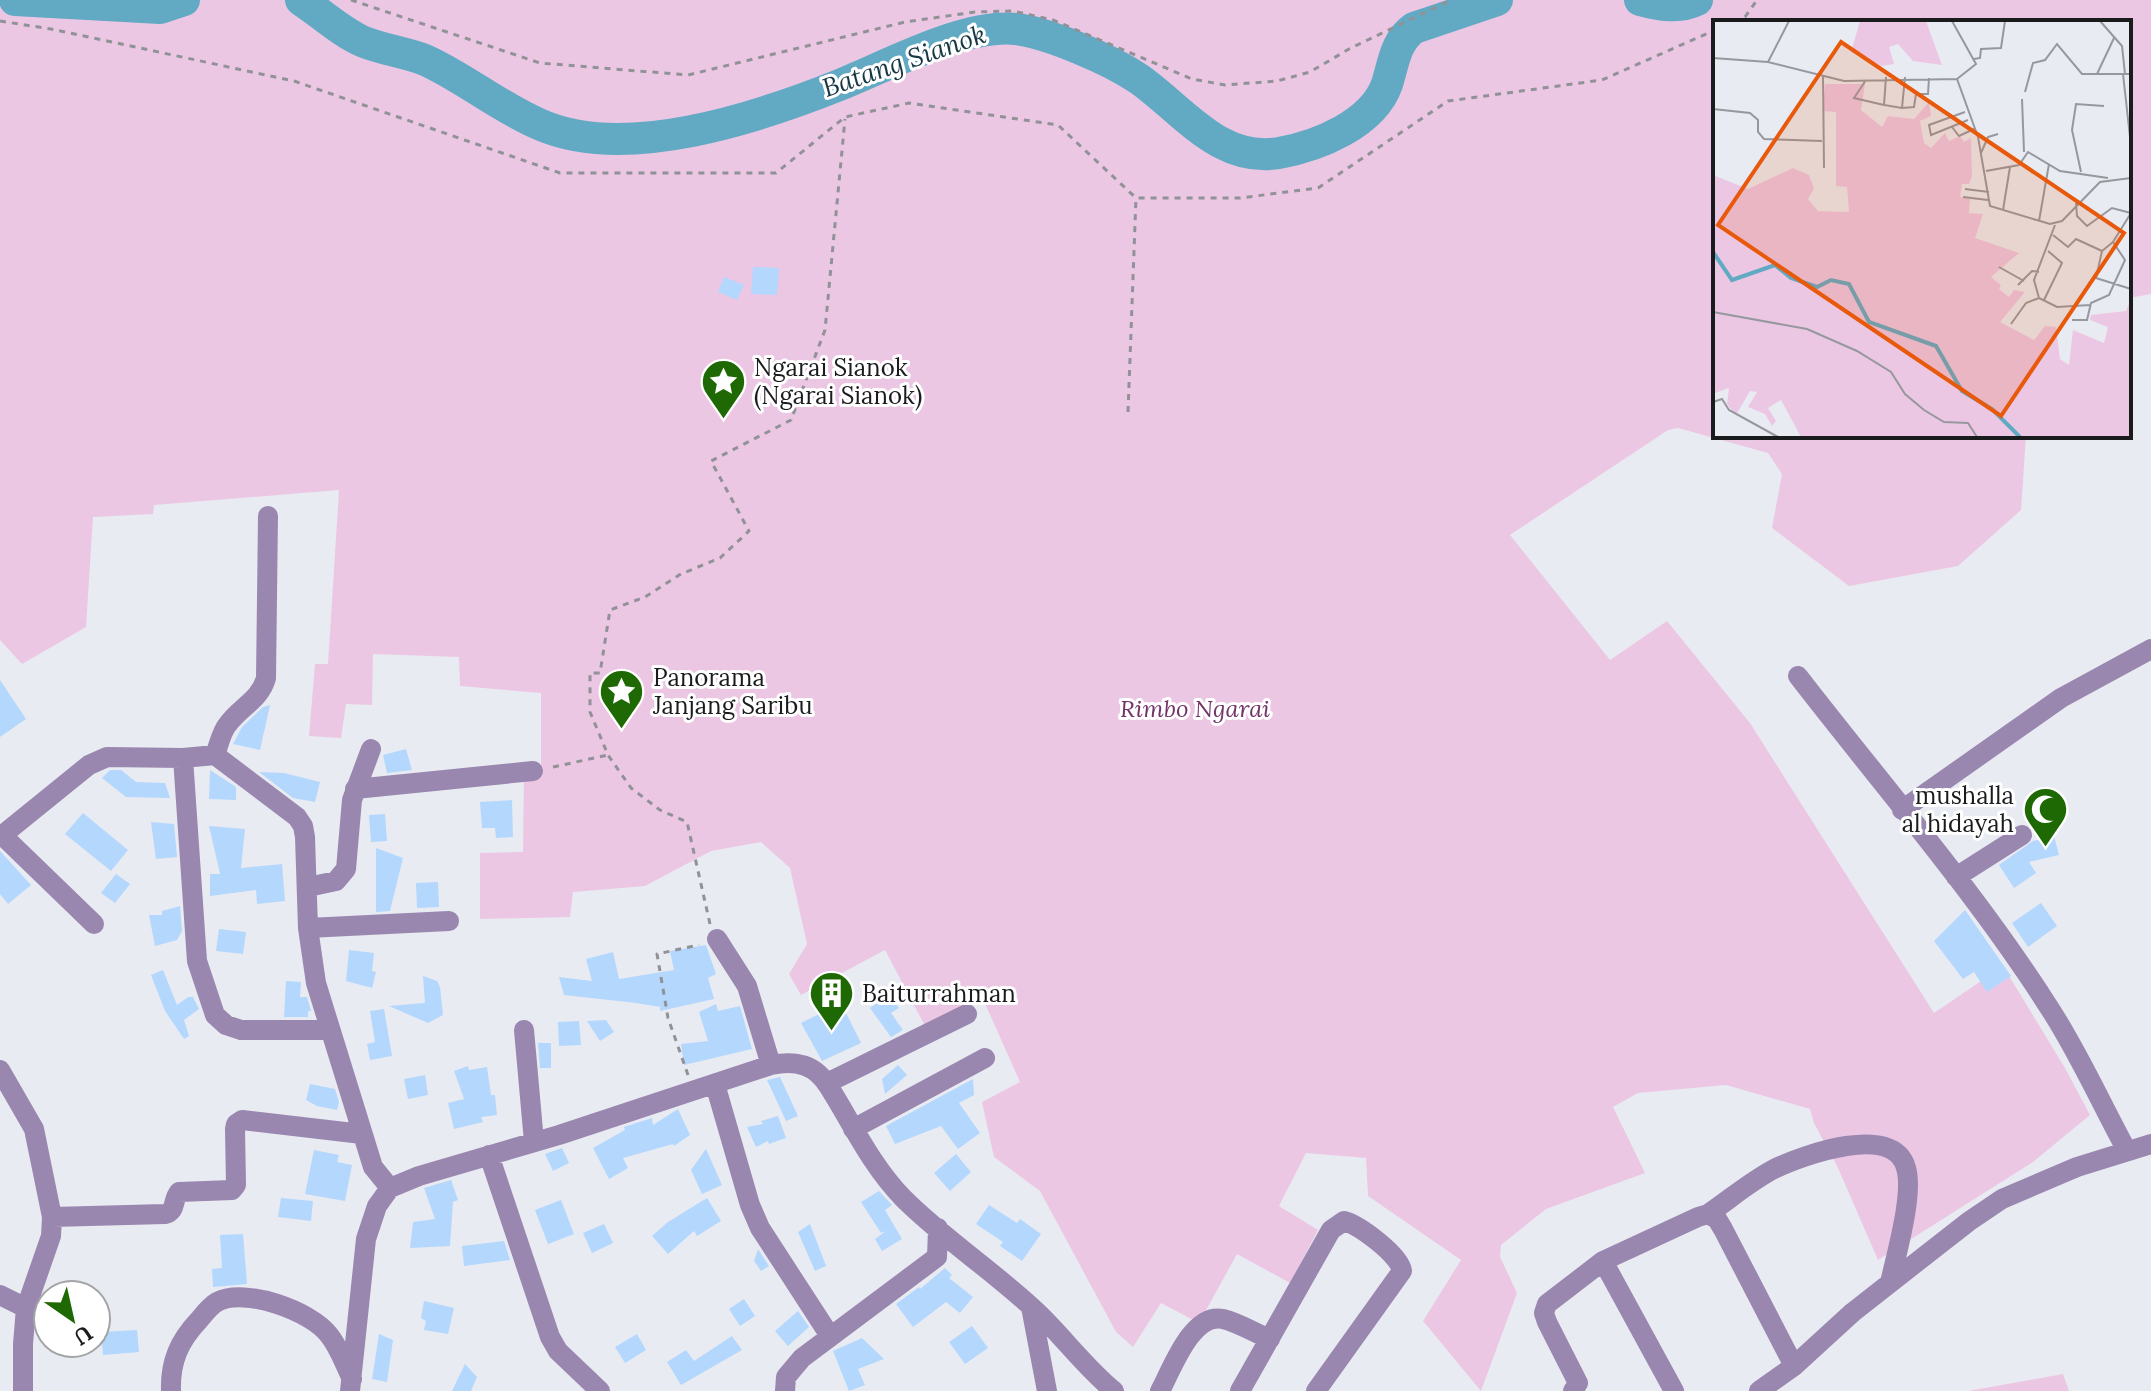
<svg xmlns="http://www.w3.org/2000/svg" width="2151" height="1391" font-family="Lora,serif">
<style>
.green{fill:#ecc7e4}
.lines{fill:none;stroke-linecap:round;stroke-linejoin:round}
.river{stroke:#62aac3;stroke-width:32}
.building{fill:#b4d7fd}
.path{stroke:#909297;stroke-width:3;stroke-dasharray:6 6;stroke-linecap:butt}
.minor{stroke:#9a87b0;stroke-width:20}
.labels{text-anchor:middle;stroke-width:6;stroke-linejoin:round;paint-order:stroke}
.poi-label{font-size:24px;fill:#1a1b1d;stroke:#fff;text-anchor:start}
.park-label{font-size:24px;font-style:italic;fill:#723468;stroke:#fff}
.water-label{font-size:26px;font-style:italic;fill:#163844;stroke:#fff}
.inset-river{fill:none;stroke:#62aac3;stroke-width:4}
.inset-road{fill:none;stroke:#96989d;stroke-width:2}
.view{fill:#e8590c;fill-opacity:0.15;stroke:#e8590c;stroke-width:4}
.inset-edge{fill:none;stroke:#1a1b1d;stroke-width:4}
</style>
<rect width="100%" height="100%" fill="#e9ebf2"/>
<path class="green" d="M0,0H2151V294L2129,298V22H1715V436H2026L2021,510L1958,566L1849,586L1772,528L1782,474L1768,453L1678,428L1668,430L1510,535L1610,660L1667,621L1750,723L1934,1013L2003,966L2065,1068L2090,1115L2033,1162L1878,1260L1838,1168L1814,1123L1810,1109L1726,1085L1638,1093L1613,1107L1645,1173L1546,1209L1501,1245L1500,1257L1517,1293L1481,1391L1423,1321L1461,1260L1368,1196L1366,1158L1306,1153L1279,1206L1318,1230L1290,1283L1237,1254L1199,1323L1161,1303L1133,1347L1116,1332L1040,1191L994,1157L982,1102L1020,1082L983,999L925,1026L885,950L801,995L789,974L807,944L790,868L761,842L711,851L645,886L573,892L570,917L480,919V853L523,852L524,769L541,766V693L460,686L459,657L373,654L372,705L346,704L341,738L309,736L315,664H328L339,490L154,505L153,514L93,517L86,627L22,664L0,640Z
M2063,1374L2069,1391H1968Z"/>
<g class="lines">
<path class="river" d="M15,0L160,8L184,0
M301,0C321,13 342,33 364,42C384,50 405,52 425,60C465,78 500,108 541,125C627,162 760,117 842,84C891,64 964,24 1016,29C1049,33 1111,60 1139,79C1183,110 1219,163 1279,153C1318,146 1373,124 1387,84C1394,62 1395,42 1414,28L1497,0
M1640,0C1659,5 1679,9 1697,0"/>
</g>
<path class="building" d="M753,267L779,268L777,295L751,294Z
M724,277L744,285L737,300L718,292Z
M0,680L26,719L0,737Z
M270,705L260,750L233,744L242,727L263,707Z
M406,749L412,770L387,773L383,755Z
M110,770H121L136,782L165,783L170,798L126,797L102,778Z
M210,770L236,787V800L209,799Z
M259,772L284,773L320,782L315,802L293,798Z
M512,800L513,837L496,838L495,828H482L480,802Z
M83,813L128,850L111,871L65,834Z
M385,814L387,841L371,842L369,815Z
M151,822L174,824L177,857L156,859Z
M209,826L245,829L241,868L282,864L285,901L257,904L256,890L210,896V874H220Z
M2054,836L2059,855L2029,862L2036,873L2014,888L1999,865L2033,841Z
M376,848L403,858L390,911L376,912Z
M0,851L31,885L8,904L0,894Z
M116,874L130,884L115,903L101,893Z
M438,882L439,907L417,908L416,883Z
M2041,903L2057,926L2028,947L2012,923Z
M180,906L182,931L177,940L155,946L149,915H162V911Z
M1965,910L2011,976L1987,992L1974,972L1963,979L1934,941Z
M219,929L246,932L243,954L216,951Z
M706,945L716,974L708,978L714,999L660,1011V1007L636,1003L564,995L559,977L592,981L586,959L613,952L619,979L674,970L670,951Z
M349,950L374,953L372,971L376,972L372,988L346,981Z
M163,970L177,1005L188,997H193L199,1009L184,1020L189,1036L184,1039L165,1011L151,975Z
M423,976L437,981L440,987L443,1015L428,1023L389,1006L425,1003Z
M286,981L301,982L300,997H307L311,1011H308V1017H284Z
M889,994L899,1008L891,1013L903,1030L891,1037L870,1008Z
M841,1003L861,1043L822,1061L801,1023Z
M716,1004L718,1011L740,1006L752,1049L684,1065L681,1044L708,1041L699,1012Z
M384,1009L392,1056L370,1060L367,1044L375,1042L370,1011Z
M606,1020L614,1032L600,1041L587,1021Z
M579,1021L581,1045L559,1046L558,1022Z
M538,1043H551V1068H540Z
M898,1065L907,1075L885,1094L882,1079Z
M468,1066L469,1070L487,1067L491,1095H495L497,1115L481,1117L483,1122L454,1129L448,1103L464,1099L454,1071Z
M425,1075L428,1095L408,1099L404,1079Z
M780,1077L798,1116L786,1121L767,1080Z
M973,1079L974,1095L959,1103L980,1133L958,1149L941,1126L895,1144L886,1126Z
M310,1084L335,1089L339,1102L337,1110L317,1106L306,1100Z
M678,1109L690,1135L674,1146L673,1144L623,1158L628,1168L609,1179L593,1148L625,1130L624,1127L652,1118L653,1125Z
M778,1116L786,1138L769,1144L768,1141L756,1147L747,1127L763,1124L761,1121Z
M562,1148L569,1163L553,1171L545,1154Z
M706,1149L722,1185L702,1194L691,1170Z
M314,1150L339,1155L337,1162L352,1165L345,1201L305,1194Z
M956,1154L971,1172L950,1191L934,1173Z
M451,1180L458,1200L453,1202L450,1246L410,1248L413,1222L435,1219L424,1188Z
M879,1191L892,1205L885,1210L902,1239L882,1251L875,1239L886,1231L881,1233L861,1202Z
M281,1198L313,1201L311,1221L278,1217Z
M707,1198L721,1221L697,1236L694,1231L668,1254L652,1236L668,1222Z
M561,1200L574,1234L548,1244L535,1210Z
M989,1205L1017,1223L1020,1219L1041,1234L1022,1261L1000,1246L1003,1242L976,1224Z
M604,1224L613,1243L592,1253L583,1233Z
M810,1224L826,1266L815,1271L798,1232Z
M243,1234L247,1284L213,1287L212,1269L222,1268L220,1235Z
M504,1241L510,1260L464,1266L462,1246Z
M758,1249L769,1266L761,1271L754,1261Z
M945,1268L952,1275L949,1278L973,1297L960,1313L946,1302L913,1327L896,1304L919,1287L920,1289Z
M744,1299L755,1316L740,1326L729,1309Z
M424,1301L454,1308L448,1334L424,1330L426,1321L421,1318Z
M798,1311L809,1327L788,1346L775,1331Z
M972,1326L988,1348L965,1364L949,1342Z
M137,1330L139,1352L103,1355L101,1332Z
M379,1334L393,1340L387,1382L372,1379Z
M637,1334L646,1350L625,1363L615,1347Z
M732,1336L742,1350L681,1385L667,1362L686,1350L694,1361Z
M862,1338L884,1359L858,1369L865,1385L849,1391L833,1351Z
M465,1364L477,1377L471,1391H452Z"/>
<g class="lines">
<path class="path" d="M351,0L540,63L688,75L905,22L975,12L1013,11L1053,20L1192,79L1225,85L1277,81L1310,72L1349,49L1451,0
M0,21L51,29L294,81L560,173H776L845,117L909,103L1058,125L1136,198H1240L1318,188L1448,101L1602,80L1715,30
M1734,22L1745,17L1757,0
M1128,412L1136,198
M553,767L608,755
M710,924L687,822L660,810L631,788L608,755L590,712V673H600L610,610L645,597L681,574L720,558L749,531L711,461L791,420L825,330L845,119
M688,1075L668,1018L657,954L699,945"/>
<path class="minor" d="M1798,676C1883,786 1978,895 2052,1012C2080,1056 2102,1105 2127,1151
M215,755C219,745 221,732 228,724C240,707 260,700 266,678L268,516
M183,758L197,961L215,1015L226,1025L241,1030H330
M355,789L533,771
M1902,810L2061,698L2151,649
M2,835L94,924
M0,837L89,765L107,757L183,758L215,755L297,817L303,826L305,837L308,928L316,983L373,1167L390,1188
M1956,877L2022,835
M308,887L336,881L346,869L352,800L371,749
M308,928L449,921
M717,939L747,986L771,1065
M524,1030L534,1142
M0,1070L34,1129L52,1217L51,1236L26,1308
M827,1083L967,1014
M715,1084L750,1205L760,1228L830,1336
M853,1129L985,1058
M489,1155L550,1337L558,1351L600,1391
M1708,1214C1730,1199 1751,1181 1774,1169C1803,1155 1894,1122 1906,1168C1914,1194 1896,1255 1890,1283
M52,1217L165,1214C177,1211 172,1200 179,1192L232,1190L236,1185L235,1129L236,1124L242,1120L362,1134
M1603,1261L1674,1391
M0,1295L26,1308L23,1344V1391
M1031,1307L1047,1391
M171,1391C170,1362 179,1341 199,1320C204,1314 210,1306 217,1302C245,1287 311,1311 329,1335C339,1347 345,1365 352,1379
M350,1391L366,1239L377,1206L390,1188L419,1176L559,1135L771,1065C796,1060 815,1064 829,1087C853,1125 871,1165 903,1198C945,1240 995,1272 1038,1313C1064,1338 1086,1368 1114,1391
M785,1391L786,1377L802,1358L937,1257L938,1228
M1160,1391C1172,1369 1192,1312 1223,1319C1239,1323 1255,1333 1270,1339
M1240,1391L1331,1230L1344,1221C1359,1225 1400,1255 1402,1271L1316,1391
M1573,1391L1578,1383L1547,1322L1544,1313L1547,1304L1603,1261L1698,1217L1708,1214L1717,1219L1723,1229L1794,1366
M1759,1391L1794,1366L1853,1312L1968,1222L2002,1199L2077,1167L2151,1144"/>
</g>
<defs>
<symbol id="sight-pin" viewBox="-11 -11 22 30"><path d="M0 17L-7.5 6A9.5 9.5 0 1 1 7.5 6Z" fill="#1f6904" stroke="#fff"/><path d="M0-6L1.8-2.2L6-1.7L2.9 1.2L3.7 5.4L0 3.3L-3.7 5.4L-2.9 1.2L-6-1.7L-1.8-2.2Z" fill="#fff"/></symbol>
<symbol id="mosque-pin" viewBox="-11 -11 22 30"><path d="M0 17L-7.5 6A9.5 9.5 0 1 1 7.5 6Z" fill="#1f6904" stroke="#fff"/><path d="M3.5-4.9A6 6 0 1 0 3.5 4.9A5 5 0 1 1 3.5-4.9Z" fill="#fff"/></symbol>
<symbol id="building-pin" viewBox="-11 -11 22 30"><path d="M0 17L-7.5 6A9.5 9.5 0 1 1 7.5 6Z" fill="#1f6904" stroke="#fff"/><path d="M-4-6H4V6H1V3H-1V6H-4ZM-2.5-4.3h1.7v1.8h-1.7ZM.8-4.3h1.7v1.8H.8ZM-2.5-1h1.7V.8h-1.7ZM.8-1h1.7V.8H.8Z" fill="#fff"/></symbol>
</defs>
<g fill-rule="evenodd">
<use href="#sight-pin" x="698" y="356" width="51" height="69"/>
<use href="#sight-pin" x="596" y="666" width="51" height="69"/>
<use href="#mosque-pin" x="2020" y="784" width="51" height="69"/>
<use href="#building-pin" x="806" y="968" width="51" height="69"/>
</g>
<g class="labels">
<g class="poi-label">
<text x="754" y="376">Ngarai Sianok<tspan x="754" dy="28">(Ngarai Sianok)</tspan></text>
<text x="653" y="686">Panorama<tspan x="653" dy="28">Janjang Saribu</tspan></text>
<text x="2014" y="804" text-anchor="end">mushalla<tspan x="2014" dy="28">al hidayah</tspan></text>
<text x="862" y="1002">Baiturrahman</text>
</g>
<g class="park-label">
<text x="1195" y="717">Rimbo Ngarai</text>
</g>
<g class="water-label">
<text transform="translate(904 61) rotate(-19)" y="9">Batang Sianok</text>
</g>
</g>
<g transform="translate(1713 20)">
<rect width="418" height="418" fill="#e9ebf2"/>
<path d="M147,1H213L229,45L200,41L185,24L176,27L181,44L169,46L138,32ZM112,64H152L148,90L169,107L175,96L201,99L216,82L218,96L207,101L211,123L218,128L232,113L236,121L247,116L251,122L258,118L259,156L256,164H249L247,177L257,179L256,193L270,194L262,218L306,233L278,257L288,265L286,269L296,277L301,270L312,272L287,302L321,320L332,306L343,307L347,339L356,345L360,310L391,323L395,307L377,300L378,295L413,291L418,279V417H88L68,380L55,388L63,401L59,406L52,394L35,387L44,372L37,371L23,395L14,384L16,368L2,373L0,155L35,169L80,148L96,155L101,169L95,179L105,191L136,192L134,167L123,166V92L110,91Z" fill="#ecc7e4"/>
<path class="inset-river" d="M0,232L19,260L62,245L78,258L104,267L118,260L136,264L156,302L223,326L249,371L279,389L307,417"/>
<path class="inset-road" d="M239,1L263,44L244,59M387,1L409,26L412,54M0,38L55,42L131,61L244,59L265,117L277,186L337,204L349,201L387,162L418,158M261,39L267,38L268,29L288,28L292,1M55,42L76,1M384,54L401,18M410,54L418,126M110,56L111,148M173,57L171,85L189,88L201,87L203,74H215L216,58M153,60L141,78L171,85M312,72L320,43L332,40L344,24L369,54H418M309,79L311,132M189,88L192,57M0,89L37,93L45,100V112L51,119L109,121M252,92L216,105L218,115L255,100M239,107L246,116L261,109M268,133L275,117L285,114M273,151L306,145L315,132L347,151L395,158M368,152L359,110L363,84L391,86M252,169L276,172M250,177L275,180M363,183L364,196L374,206L399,188L418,193M290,190L297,147M326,201L336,144M342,205L321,260L326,278L344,287L377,285M340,215L355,227L363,219L389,231M400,222L389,231L383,258L418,269M286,247L311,261M305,265L319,251L326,252M331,280L349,243L335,231M0,292L94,309L144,331L178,352L192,374L211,390L231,402L255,403L264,417M359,300H374L378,283L396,275L412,240L400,222L418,193M298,304L313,283L326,278M0,382L9,379L16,390L65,417"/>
<path class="view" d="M128,22L411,213L288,396L5,205Z"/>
<rect width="418" height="418" class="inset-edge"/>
</g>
<g transform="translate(72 1319) rotate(146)"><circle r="38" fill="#ffffff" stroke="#a3a4a5" stroke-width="2"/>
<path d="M0-6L14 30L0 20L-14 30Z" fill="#1f6904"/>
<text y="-12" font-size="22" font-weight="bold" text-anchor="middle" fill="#1a1b1d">U</text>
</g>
</svg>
